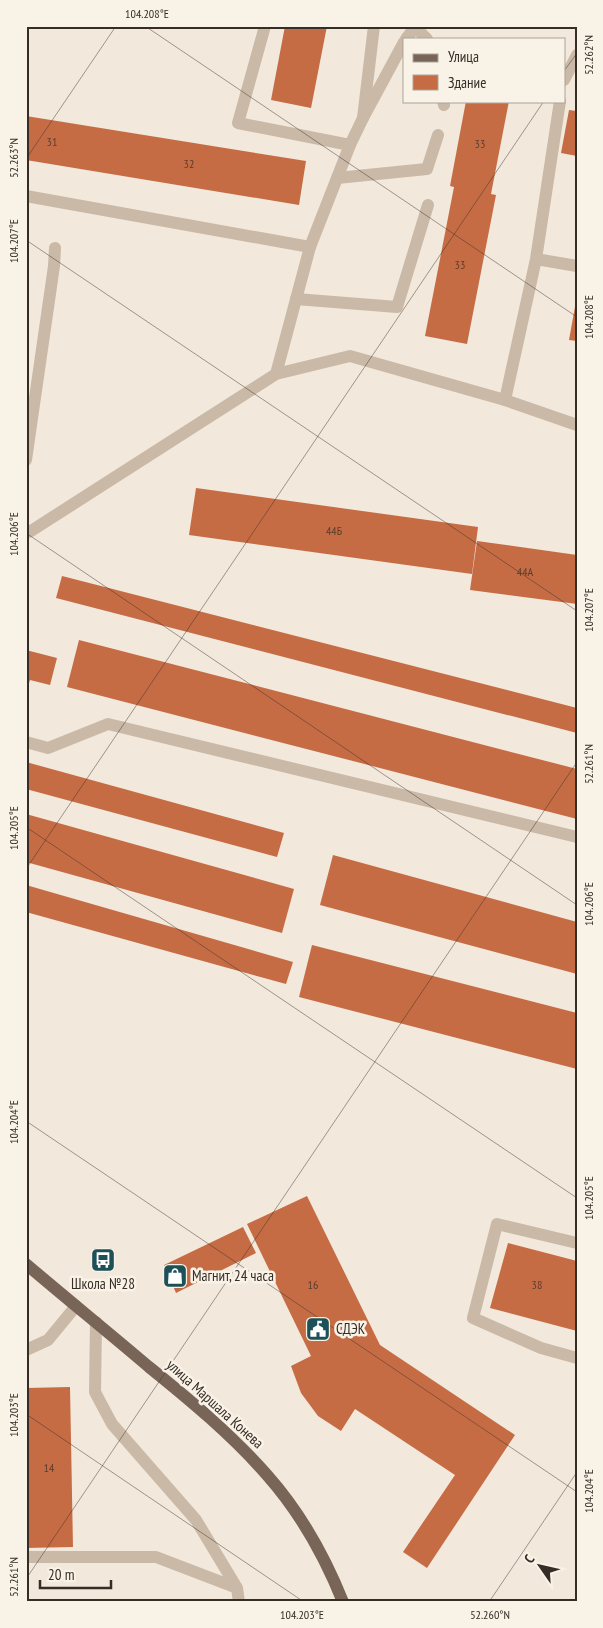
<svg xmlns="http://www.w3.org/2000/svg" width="603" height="1628" font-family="'PT Sans Narrow',sans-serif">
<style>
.building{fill:#c66c44}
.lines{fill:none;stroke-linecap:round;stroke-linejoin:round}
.service{stroke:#cab9a6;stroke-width:12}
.minor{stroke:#cab9a6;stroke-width:12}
.primary{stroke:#786558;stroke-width:12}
.ticks{fill:none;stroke:#362d27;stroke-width:1;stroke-opacity:0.45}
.labels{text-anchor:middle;stroke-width:5;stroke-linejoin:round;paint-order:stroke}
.number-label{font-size:12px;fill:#5a3d2e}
.poi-label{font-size:15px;fill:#362d27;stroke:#f9f2e7;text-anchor:start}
.street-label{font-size:15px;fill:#362d27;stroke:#f9f2e7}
.neatline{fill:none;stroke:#362d27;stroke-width:2}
.ticks-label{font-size:12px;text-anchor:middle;fill:#362d27}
</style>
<rect width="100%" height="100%" fill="#f2e8db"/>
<path class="building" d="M285,26H327L311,108L271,100Z
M466,101H509L491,194L496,195L467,344L425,336L454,187L450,186Z
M569,110L577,111V156L561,153Z
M26,116L306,161L299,205L26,160Z
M576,301H577V341L569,340Z
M196,488L478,527L472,574L189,535Z
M477,541L577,555V604L470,590Z
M62,576L577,708V733L56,598Z
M79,640L577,769V819L67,687Z
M26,650L57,658L50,685L30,680L26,692Z
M26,762L284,833L277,857L26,789Z
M26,814L294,889L282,933L26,862Z
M333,855L577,922V974L320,905Z
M26,885L293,962L286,984L26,912Z
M312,945L577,1013V1069L299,997Z
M307,1196L380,1345L515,1435L427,1568L403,1552L455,1475L355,1409L341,1431L318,1416L301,1393L291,1366L311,1356L247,1224Z
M243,1227L256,1253L176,1293L164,1265Z
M508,1243L577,1261V1331L490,1308Z
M70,1387L73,1547L26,1548V1388Z"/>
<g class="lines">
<path class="service" d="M265,26L238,123L350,145
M415,27L427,39
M564,80L577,55
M443,101L444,105
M363,118L374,26
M337,178L427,169L438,135
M26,196L310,247
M536,259L577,266
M296,299L397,307L428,205
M505,400L536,259L560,101
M26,460L54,266L55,248
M26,742L48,748L108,724L577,837
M577,1243L497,1224L473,1318L541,1348L577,1358
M96,1322L95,1392L112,1424L196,1520L237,1588L239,1602
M26,1350L48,1340L76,1306
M26,1557H156L237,1588"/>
<path class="minor" d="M406,39L416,26
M276,374L310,247L350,145L363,118L404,42
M26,533L31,531L276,374L350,356L505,400L577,425"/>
<path class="primary" d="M26,1264C67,1299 108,1332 149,1367C190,1400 232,1435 267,1475C299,1511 325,1557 343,1602"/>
</g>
<path class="ticks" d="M145,26L577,317M564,71L577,53M26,159L116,26M26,240L577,611M26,533L577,905M26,827L577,1198M26,869L544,101M26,1121L577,1492M26,1414L304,1602M26,1579L577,762M489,1602L577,1472"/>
<defs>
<symbol id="bus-square" viewBox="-11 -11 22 22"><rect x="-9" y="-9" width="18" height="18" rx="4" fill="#1d5057" stroke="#f9f2e7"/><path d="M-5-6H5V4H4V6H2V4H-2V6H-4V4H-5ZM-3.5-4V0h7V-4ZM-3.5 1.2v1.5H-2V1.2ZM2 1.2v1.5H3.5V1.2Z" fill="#fff"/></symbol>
<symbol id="shop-square" viewBox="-11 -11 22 22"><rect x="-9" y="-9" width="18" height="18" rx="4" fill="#1d5057" stroke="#f9f2e7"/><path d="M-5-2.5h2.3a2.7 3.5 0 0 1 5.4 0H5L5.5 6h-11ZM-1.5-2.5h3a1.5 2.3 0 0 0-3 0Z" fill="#fff"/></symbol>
<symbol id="civic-square" viewBox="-11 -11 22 22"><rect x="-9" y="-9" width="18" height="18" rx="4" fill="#1d5057" stroke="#f9f2e7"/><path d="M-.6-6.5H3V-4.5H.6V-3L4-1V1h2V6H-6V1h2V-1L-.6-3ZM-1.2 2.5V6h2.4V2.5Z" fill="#fff"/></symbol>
</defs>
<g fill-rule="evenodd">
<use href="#bus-square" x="89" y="1246" width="28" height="28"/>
<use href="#shop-square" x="161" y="1262" width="28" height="28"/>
<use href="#civic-square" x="304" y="1315" width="28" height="28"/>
</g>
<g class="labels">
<g class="number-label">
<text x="52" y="146">31</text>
<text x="480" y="148">33</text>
<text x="189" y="168">32</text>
<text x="460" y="269">33</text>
<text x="334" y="535">44Б</text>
<text x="525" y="576">44А</text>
<text x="313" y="1289">16</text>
<text x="537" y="1289">38</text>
<text x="49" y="1472">14</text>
</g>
<g class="poi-label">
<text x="192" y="1281">Магнит, 24 часа</text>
<text x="103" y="1289" text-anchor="middle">Школа №28</text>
<text x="336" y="1334">СДЭК</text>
</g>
<g class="street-label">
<text transform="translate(215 1404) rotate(42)" y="5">улица Маршала Конева</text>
</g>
</g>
<rect width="603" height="1628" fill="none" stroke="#f9f2e7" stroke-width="55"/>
<rect x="403" y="38" width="162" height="65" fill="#f9f2e7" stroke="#aba39a"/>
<rect x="413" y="54" width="25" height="8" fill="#786558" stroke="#aba39a"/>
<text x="448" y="62" font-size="15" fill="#362d27">Улица</text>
<rect x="413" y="75" width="25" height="15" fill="#c66c44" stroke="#aba39a"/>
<text x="448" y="88" font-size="15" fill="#362d27">Здание</text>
<g transform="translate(540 1566) rotate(304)" stroke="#f9f2e7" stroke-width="4" paint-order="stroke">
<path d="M0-4L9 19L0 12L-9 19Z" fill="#362d27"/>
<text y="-8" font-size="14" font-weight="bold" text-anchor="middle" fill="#362d27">С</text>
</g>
<path d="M40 1580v8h71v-8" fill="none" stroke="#362d27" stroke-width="2.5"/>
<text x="48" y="1580" font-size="15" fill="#362d27" stroke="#f9f2e7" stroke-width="4" paint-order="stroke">20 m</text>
<rect x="28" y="28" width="548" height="1572" class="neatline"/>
<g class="ticks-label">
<text x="147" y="18">104.208°E</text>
<text transform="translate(589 55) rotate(-90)" y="4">52.262°N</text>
<text transform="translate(14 158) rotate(-90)" y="4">52.263°N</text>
<text transform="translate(14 241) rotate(-90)" y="4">104.207°E</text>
<text transform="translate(589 317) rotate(-90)" y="4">104.208°E</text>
<text transform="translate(14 534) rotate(-90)" y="4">104.206°E</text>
<text transform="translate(589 610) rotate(-90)" y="4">104.207°E</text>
<text transform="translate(589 764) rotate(-90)" y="4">52.261°N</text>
<text transform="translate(14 828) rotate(-90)" y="4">104.205°E</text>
<text transform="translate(589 904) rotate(-90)" y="4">104.206°E</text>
<text transform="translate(14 1122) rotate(-90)" y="4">104.204°E</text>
<text transform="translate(589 1198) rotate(-90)" y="4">104.205°E</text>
<text transform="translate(14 1415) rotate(-90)" y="4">104.203°E</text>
<text transform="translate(589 1491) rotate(-90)" y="4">104.204°E</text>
<text transform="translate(14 1577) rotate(-90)" y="4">52.261°N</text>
<text x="302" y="1619">104.203°E</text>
<text x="490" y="1619">52.260°N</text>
</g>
</svg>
